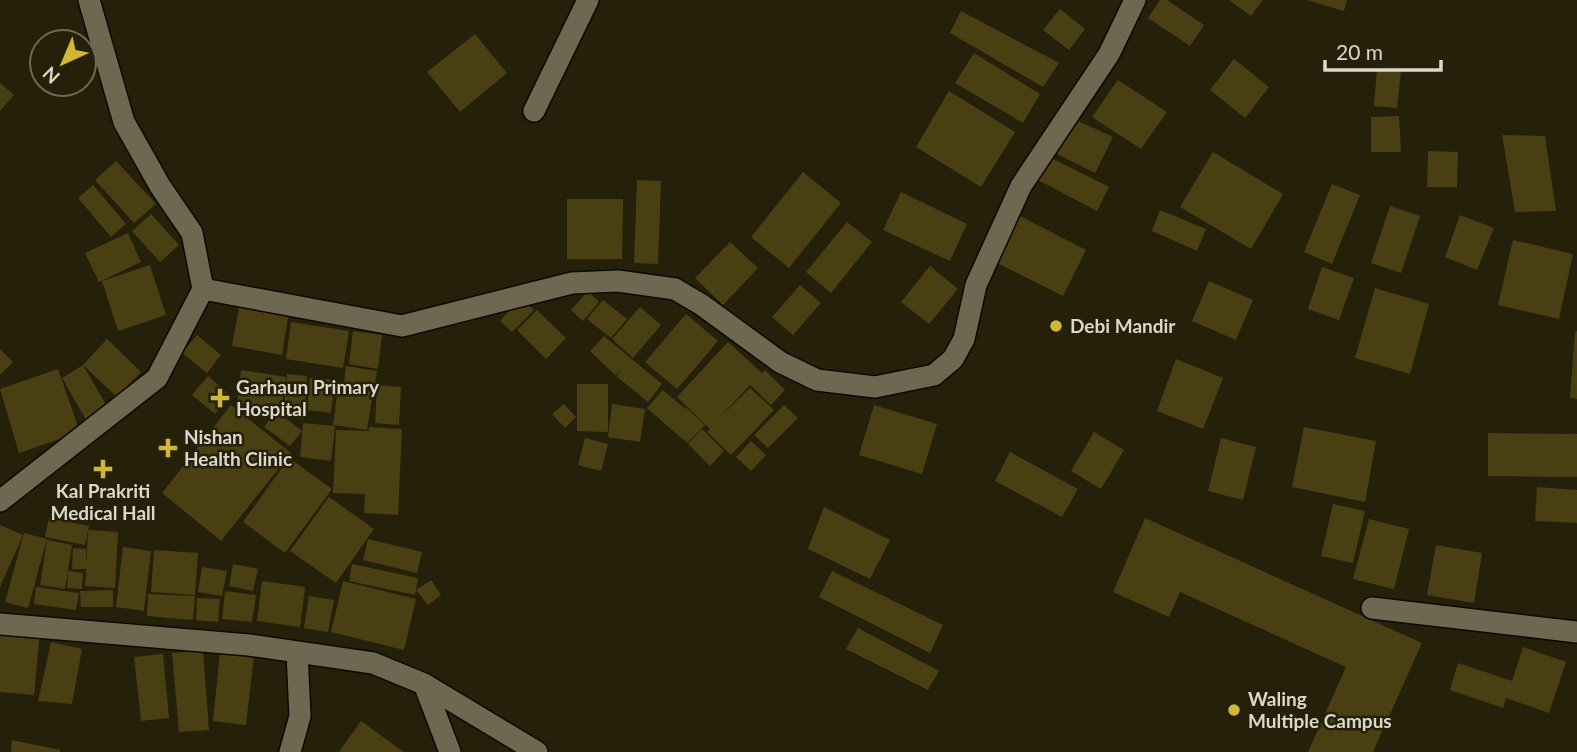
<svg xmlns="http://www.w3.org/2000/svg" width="1577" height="752" font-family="Lato,sans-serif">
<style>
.building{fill:#493f13}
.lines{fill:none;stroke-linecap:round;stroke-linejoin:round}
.minor-casing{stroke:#0e0900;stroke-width:24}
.minor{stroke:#6e6851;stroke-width:21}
.poi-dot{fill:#d1b736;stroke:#25200a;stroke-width:2.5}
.labels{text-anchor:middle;stroke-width:5;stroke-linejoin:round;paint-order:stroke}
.poi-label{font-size:19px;font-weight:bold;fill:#dcd9cc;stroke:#25200a;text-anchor:start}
</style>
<rect width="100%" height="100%" fill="#25200a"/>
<path class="building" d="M1160,0H1167L1204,25L1190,46L1148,18Z
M1229,0H1263L1251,16Z
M1307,0H1347L1344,11Z
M1060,9L1085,29L1069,50L1043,30Z
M961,11L1059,63L1043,87L950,33Z
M475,34L507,73L460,112L427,72Z
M974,53L1040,94L1023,123L955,83Z
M1234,59L1269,87L1245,118L1210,90Z
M1377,69L1401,71L1397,108L1374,106Z
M1118,80L1167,112L1141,149L1092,117Z
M0,83L14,95L0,111Z
M949,91L1015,132L981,187L916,147Z
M1399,116L1401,152H1371V117Z
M1074,119L1113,137L1095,173L1057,154Z
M1502,135L1545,136L1556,211L1515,212Z
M1428,151L1458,152L1457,187H1427Z
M1213,152L1283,194L1251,249L1180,207Z
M1047,156L1109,187L1097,211L1036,179Z
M116,161L156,204L134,223L95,180Z
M803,172L841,203L789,268L751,237Z
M637,180L661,181L658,264L634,263Z
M1332,184L1360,195L1332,264L1304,252Z
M93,185L126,224L111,237L78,198Z
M901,192L967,224L950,261L883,230Z
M567,199H623L622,259H567Z
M1390,206L1420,216L1401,273L1371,263Z
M1160,210L1206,229L1197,251L1152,231Z
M151,214L179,245L160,262L132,231Z
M1016,214L1086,250L1063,296L993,261Z
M1460,215L1494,228L1477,270L1445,257Z
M847,222L872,242L831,293L806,272Z
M128,233L141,262L99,282L85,253Z
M1513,240L1573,254L1559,319L1498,305Z
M730,242L758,268L723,305L695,278Z
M150,265L166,315L118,331L102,281Z
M930,266L958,289L929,324L901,302Z
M1322,267L1354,278L1339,320L1308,309Z
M1209,281L1253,300L1236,340L1192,321Z
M800,285L821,303L793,335L772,317Z
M1375,288L1429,304L1410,374L1355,358Z
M588,291L599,302L583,321L571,310Z
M521,298L534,310L512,332L500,321Z
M603,300L627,319L611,338L587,319Z
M239,307L288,317L282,355L232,346Z
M640,307L661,325L633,358L612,339Z
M537,310L566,338L546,359L517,330Z
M686,314L718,341L677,389L645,362Z
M291,322L349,331L343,368L286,359Z
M353,331L382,335L378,369L349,364Z
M1575,331H1577V399L1570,398Z
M197,335L221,355L207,373L182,353Z
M604,336L662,384L648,402L616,376L622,369L615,375L590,351Z
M107,339L141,372L117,397L83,365Z
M728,342L762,373L765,370L785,390L771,405L750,385L719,418L750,388L774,410L731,455L707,432L710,429L677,397Z
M0,349L13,362L0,375Z
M1176,359L1223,378L1203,429L1157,411Z
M83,365L111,413L89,425L62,378Z
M346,366L377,371L374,389L344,384Z
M58,369L80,432L19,453L0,389Z
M241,370L286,377L281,410L237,404Z
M287,374L307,376L304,419L283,417Z
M208,376L231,396L215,414L192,395Z
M310,378L335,380L331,413L307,410Z
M577,384H608V432L577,431Z
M377,385L401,387L399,425L375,423Z
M338,387L373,392L367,430L333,425Z
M663,390L684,408L677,416L685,407L705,425L687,443L647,408Z
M564,404L576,417L565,428L552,414Z
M612,404L645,409L640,442L608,437Z
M231,405L291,453L221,541L162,493Z
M784,405L798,418L768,448L754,435Z
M874,405L937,424L922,474L859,455Z
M276,411L302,431L290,446L264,427Z
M303,423L335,426L331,461L300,457Z
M369,427L402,429L398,515L364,513L365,494L333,493L336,430L369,431Z
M1304,427L1376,441L1365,502L1292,487Z
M702,429L724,451L710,466L688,444Z
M1094,432L1124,450L1101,489L1071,471Z
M1488,433L1577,434V477L1488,476Z
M585,438L608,444L601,471L578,465Z
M1221,438L1256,447L1243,500L1208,491Z
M751,441L766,455L751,471L736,457Z
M1010,452L1078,489L1062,517L995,481Z
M289,458L332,489L285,553L243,522Z
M1537,487L1577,490V523L1535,521Z
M329,497L374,529L336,583L290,551Z
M1333,504L1365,511L1353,563L1321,556Z
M824,507L890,540L870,579L808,549Z
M49,518L89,526L85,545L45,537Z
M1145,518L1422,643L1373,752H1308L1346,667L1180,592L1169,617L1113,592Z
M1369,519L1409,529L1394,589L1353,579Z
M0,525L23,535L0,587Z
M88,530L118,532L115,588L85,586L86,569H72L73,548L86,549V566Z
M24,533L47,539L28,608L5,602Z
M368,539L422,552L417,573L363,560Z
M47,540L72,545L65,589L40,585Z
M1436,545L1482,553L1474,603L1427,595Z
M123,547L151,551L144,611L116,607Z
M154,550L198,553L195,595L151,592Z
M233,564L258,569L253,591L229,586Z
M352,564L418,578L415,595L349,581Z
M202,567L227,571L222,596L198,592Z
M68,571L83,573L82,589L67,588Z
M832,571L943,625L930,653L819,597Z
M431,580L441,595L428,605L416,590Z
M262,581L305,587L300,627L257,621Z
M343,581L416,599L404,650L331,632Z
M36,587L79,593L76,610L34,604Z
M113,590V607H81L80,591Z
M225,591L256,595L252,622L222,619Z
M148,594L195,596L193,620L147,616Z
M309,596L334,600L328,632L304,628Z
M197,598L220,599L218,622L196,620Z
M0,627L40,631L34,695L0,692Z
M858,628L939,671L928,690L846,649Z
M51,642L82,649L72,704L38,701Z
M1523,647L1566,662L1549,713L1506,698L1503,708L1450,690L1458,663L1512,681Z
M203,651L209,730L179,732L172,653Z
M220,652L254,656L246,725L213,721Z
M163,654L169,718L141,721L134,657Z
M361,721L404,752H339Z
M12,740L60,750V752H11Z"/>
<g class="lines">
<defs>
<path id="minor" d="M89,0L124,122L160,186L192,233L203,289
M534,111L588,0
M0,501L157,378L203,289L402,326L572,283L618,281L675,289L702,305L780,362L817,380L875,387L934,375L953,359L964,339L976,285L1021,186L1109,54L1135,0
M1372,608L1577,632
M0,624L249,645L373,663L424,684L537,752
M424,684L450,752
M290,752L300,716L297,652"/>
</defs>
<use href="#minor" class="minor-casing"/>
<use href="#minor" class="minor"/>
</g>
<g class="poi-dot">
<circle cx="1056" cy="326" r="7"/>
<path d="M216.5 387.5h7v7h7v7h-7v7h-7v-7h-7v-7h7z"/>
<path d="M164.5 437.5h7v7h7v7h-7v7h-7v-7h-7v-7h7z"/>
<path d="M99.5 458.5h7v7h7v7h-7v7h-7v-7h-7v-7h7z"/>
<circle cx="1234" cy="710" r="7"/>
</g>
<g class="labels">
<g class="poi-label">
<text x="1070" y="333">Debi Mandir</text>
<text x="236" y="394">Garhaun Primary<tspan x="236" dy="22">Hospital</tspan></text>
<text x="184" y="444">Nishan<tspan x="184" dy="22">Health Clinic</tspan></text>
<text x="103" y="498" text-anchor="middle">Kal Prakriti<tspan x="103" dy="22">Medical Hall</tspan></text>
<text x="1248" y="706">Waling<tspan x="1248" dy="22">Multiple Campus</tspan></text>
</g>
</g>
<g transform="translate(63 63) rotate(224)"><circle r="33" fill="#25200a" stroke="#6e6a58" stroke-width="2"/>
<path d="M0-5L12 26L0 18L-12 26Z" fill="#d1b736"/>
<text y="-10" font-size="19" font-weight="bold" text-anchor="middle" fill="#dcd9cc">N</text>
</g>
<path d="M1325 60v10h116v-10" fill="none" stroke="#dcd9cc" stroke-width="3.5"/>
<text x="1336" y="60" font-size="21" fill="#dcd9cc" stroke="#25200a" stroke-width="5" paint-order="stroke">20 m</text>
</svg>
